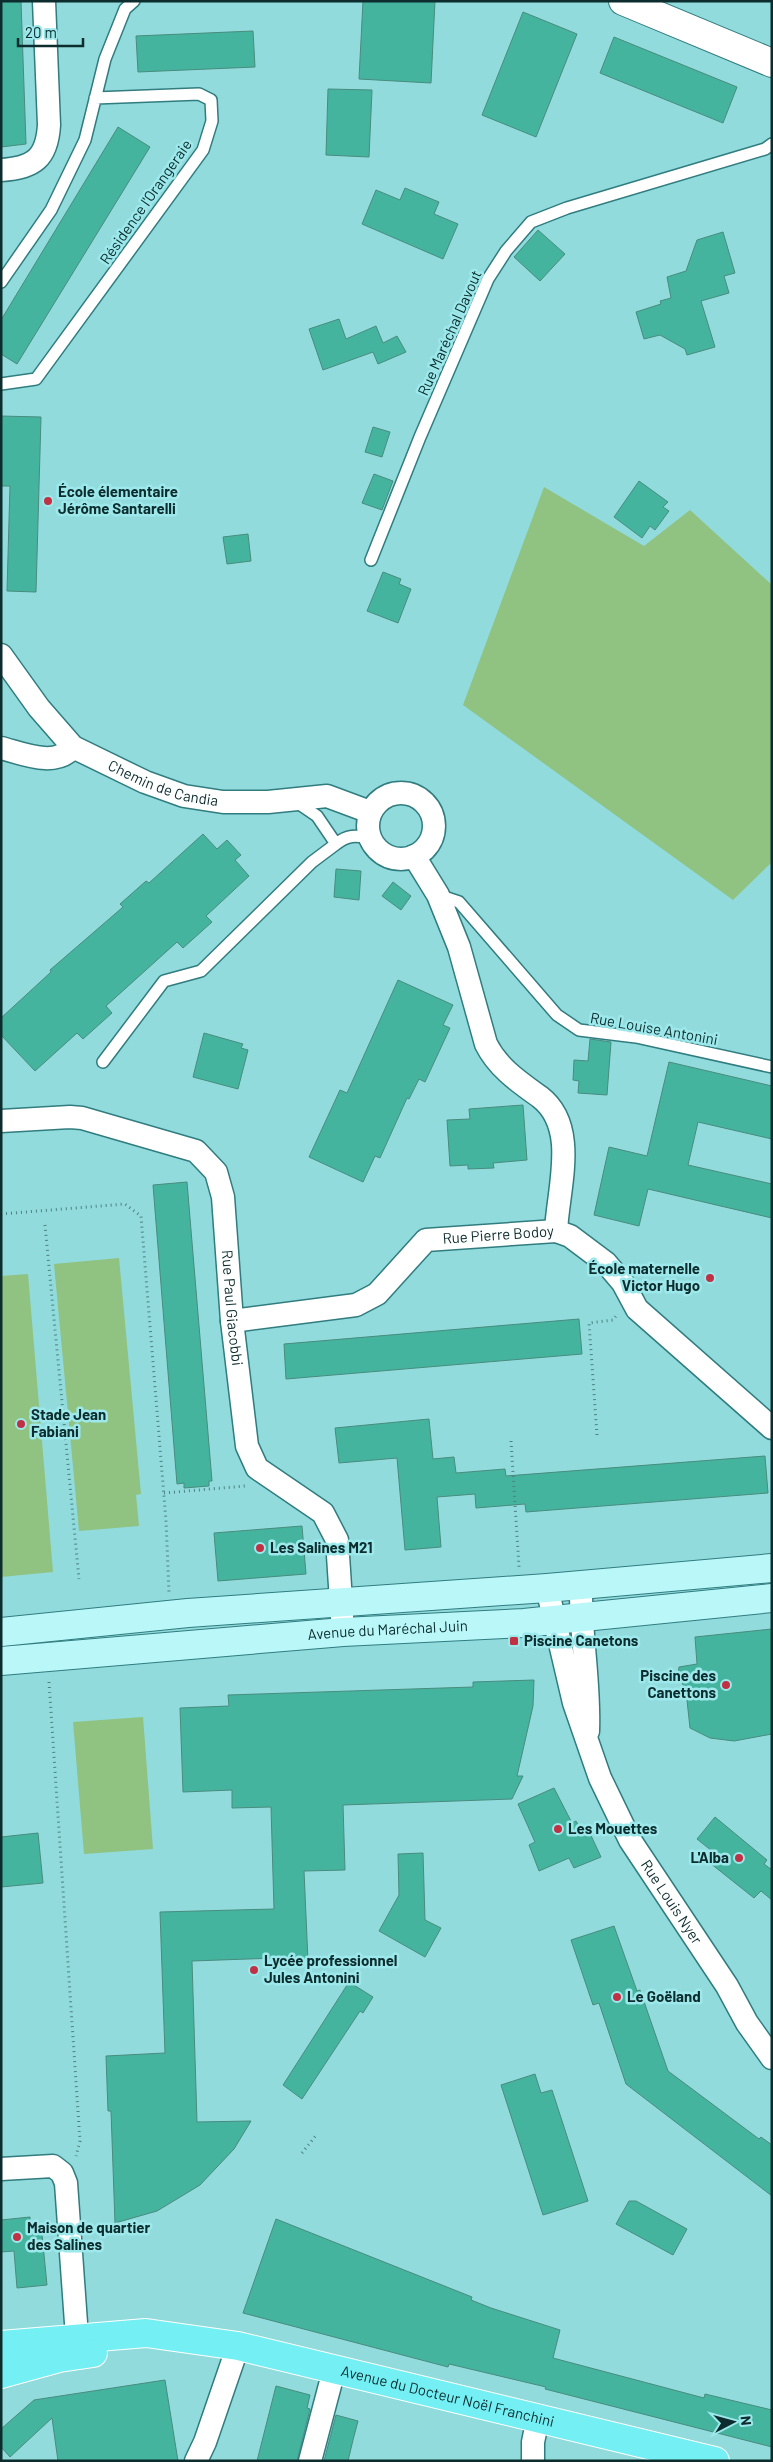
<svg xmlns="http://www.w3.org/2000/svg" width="773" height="2462" font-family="Barlow,sans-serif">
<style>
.green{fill:#90c281}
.building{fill:#45b49f;stroke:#488c7e}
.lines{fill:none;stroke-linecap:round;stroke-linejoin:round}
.service-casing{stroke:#307c7f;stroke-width:14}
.minor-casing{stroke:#307c7f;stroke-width:25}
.tertiary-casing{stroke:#307c7f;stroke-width:30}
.secondary-casing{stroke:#307c7f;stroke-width:30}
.primary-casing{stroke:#fff;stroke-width:30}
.path{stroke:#4d8283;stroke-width:3;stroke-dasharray:1 4;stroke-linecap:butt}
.service{stroke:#fff;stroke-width:11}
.minor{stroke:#fff;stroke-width:22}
.tertiary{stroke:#fff;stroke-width:28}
.secondary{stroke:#baf7f9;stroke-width:28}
.primary{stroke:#74eff4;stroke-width:28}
.poi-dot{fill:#c13144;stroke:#9de8eb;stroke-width:2}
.labels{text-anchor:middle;stroke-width:5;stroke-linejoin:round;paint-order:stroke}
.street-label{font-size:15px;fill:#0c2c2d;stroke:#9de8eb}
.poi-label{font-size:15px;font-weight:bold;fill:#0c2c2d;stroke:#9de8eb;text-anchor:start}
</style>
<rect width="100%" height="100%" fill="#91dbdd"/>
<path class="green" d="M544,487L644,546L690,510L772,585V862L733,900L463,705Z
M119,1258L141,1494L136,1495L139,1526L79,1531L54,1264Z
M28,1274L53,1572L1,1577V1276Z
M143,1717L153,1849L84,1854L73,1722Z"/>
<path class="building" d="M1,1H21L26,144L1,147Z
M363,1H435L431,83L359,79Z
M523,12L577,34L536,137L482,115Z
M253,31L255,67L138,72L136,36Z
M614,37L737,87L723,123L600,73Z
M328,89L372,90L369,157L326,155Z
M118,127L150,147L17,364L1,354V320Z
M405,188L439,202L434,214L458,224L443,259L362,224L376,190L400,200Z
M538,230L565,254L540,281L514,257Z
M723,232L735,273L724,276L729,293L701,301L715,347L687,355L685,349L660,335L644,339L636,312L661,304L660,301L671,298L667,277L686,271L697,240Z
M339,319L346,339L376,326L383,343L397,336L406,352L378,364L373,352L323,370L309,329Z
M1,416L41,417L36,592L7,591L10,486H1Z
M373,427L390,432L382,457L365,452Z
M374,474L393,481L382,510L362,503Z
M639,481L668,502L663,507L669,511L655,530L650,526L642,538L614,517Z
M248,534L251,561L227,564L223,537Z
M383,572L401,579L399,584L411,589L398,623L367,611Z
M203,834L217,849L227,840L241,855L235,860L249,876L206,916L212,922L183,948L177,942L106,1006L112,1013L83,1039L77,1033L35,1071L1,1035V1018L51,972L50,970L123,907L120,904L146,881L149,883Z
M336,869L361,871L359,900L334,897Z
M393,882L411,896L401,910L382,896Z
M398,980L453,1005L443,1025L450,1028L425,1082L419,1079L409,1099L407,1098L380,1158L375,1156L363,1182L309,1157L340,1090L347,1093Z
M204,1033L243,1044L241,1048L248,1050L238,1089L193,1077Z
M590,1039L611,1042L607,1095L578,1093L579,1081L573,1080L574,1060L588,1061Z
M669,1062L772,1086V1139L698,1122L688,1165L772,1184V1218L648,1189L639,1226L594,1215L609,1147L647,1156Z
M523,1105L527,1160L493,1163L494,1168L468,1169V1165L450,1166L447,1120L470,1119L469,1109Z
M187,1182L212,1481H209V1486L184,1488V1483L177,1484L153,1185Z
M579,1319L582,1354L286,1379L284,1344Z
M429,1419L433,1459L454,1457L456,1473L505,1469L506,1476L765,1456L768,1493L526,1512L525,1504L476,1508L475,1494L437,1497L441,1547L405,1550L397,1458L339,1463L335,1428Z
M302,1526L306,1574L218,1581L214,1533Z
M772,1629V1734L734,1741L710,1738L690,1728L686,1691L678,1674L679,1667L697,1664L695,1637Z
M534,1680L533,1706L517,1776H523L512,1799L343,1805L345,1870L304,1871L308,1961L276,1962V1958L192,1961L197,2122L251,2121L234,2149L200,2185L157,2211L115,2223L111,2111H108L106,2056L165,2053L160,1912L274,1909L271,1807L232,1808V1790L183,1792L180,1708L229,1706L228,1695L473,1687V1682Z
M554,1788L572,1823L576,1821L581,1830L587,1827L601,1857L574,1868L569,1858L539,1871L529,1845L535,1842L518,1804Z
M715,1817L767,1860L764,1864L772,1870V1900L761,1891L754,1898L710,1863L717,1855L697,1839Z
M38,1833L43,1883L1,1887V1837Z
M423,1853L425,1920L441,1928L425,1957L379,1931L399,1895L398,1854Z
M614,1926L637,1991L640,1990L668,2071L759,2139L761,2137L772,2145V2196L626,2084L599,2003L593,2005L571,1940Z
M349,1982L373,1997L363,2013L360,2011L302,2099L283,2085Z
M535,2074L541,2093L552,2090L588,2201L543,2215L501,2085Z
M629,2201H636L687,2229L673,2255L616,2224Z
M30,2217V2225L41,2224L47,2285L17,2288L14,2251L1,2252V2220Z
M276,2219L472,2297L471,2300L491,2308L560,2330L553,2358L704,2398L705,2394L772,2410V2447L545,2389L546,2387L449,2364L448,2367L243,2313Z
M165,2380L178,2461H58L52,2418L10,2457L1,2447V2429L34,2400Z
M276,2386L310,2395L307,2408L310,2409L297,2461H257Z
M336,2415L358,2421L353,2440L348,2461H324Z"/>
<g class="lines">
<defs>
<path id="service" d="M1,282L51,210L85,140L105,59L125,9L134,1
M1,384L36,379L203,150L212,121L211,100L199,94L95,98
M371,560L420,437L488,279L506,251L531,222L567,208L765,149L772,144
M295,801L317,816L336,844C347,835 356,835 369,838
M438,895L459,902L557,1015L579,1030L636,1037L772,1067
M103,1062L164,981L201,971L312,862L336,844"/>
<g id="minor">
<path d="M1,170C34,168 47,158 49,125L44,1"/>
<path id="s1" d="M1,655L39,708L73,747L145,782L184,796L223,802H268L327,796L370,812"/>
<path d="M1,748C24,754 56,768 73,747"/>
<circle cx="401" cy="826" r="33"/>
<path d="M414,856L438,895L459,947L486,1044C498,1068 519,1082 540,1097C579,1127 558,1188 556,1231"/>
<path id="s2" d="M1,1121L70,1117L82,1118L196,1151L216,1172L223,1197L232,1321L247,1446L257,1468L323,1513L337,1540L343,1632"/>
<path id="s3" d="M232,1321L356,1305L377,1294L426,1240L556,1231L570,1236L606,1263L623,1283L637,1309L772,1428"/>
<path d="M581,1584C580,1634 590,1682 588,1731"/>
<path id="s4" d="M547,1588L574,1703L600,1778L630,1840L727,1986L747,2023L772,2058"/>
<path d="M1,2169L53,2166L62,2173L66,2183L77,2337"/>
<path d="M196,2461L205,2442L238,2346"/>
<path d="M310,2461L334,2370"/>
<path d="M533,2461V2442L538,2418"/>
</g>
<path id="tertiary" d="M623,1L772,63"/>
<g id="secondary">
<path d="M1,1632L188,1613L547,1588L772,1568"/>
<path id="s5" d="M1,1661L343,1632L524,1623L772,1598"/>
</g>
<g id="primary">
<path id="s6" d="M1,2345L146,2333L238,2346L715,2461"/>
<path d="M1,2374L59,2358L93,2353"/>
</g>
</defs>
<use href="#service" class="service-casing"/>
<use href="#minor" class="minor-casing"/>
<use href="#tertiary" class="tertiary-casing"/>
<use href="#secondary" class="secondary-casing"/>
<use href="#primary" class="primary-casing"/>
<path class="path" d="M1,1214L125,1204L141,1216L166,1521L169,1592
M45,1225L79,1579
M597,1435L589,1323L613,1320L616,1316
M511,1441L519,1567
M164,1493L245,1486
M49,1682L80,2141L76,2156
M302,2153L317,2134"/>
<use href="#service" class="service"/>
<use href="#minor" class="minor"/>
<use href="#tertiary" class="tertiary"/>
<use href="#secondary" class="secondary"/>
<use href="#primary" class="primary"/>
</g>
<g class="poi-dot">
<circle cx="48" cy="501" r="5"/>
<circle cx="710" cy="1278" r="5"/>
<circle cx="21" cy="1424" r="5"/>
<circle cx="260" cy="1548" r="5"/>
<rect x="509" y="1636" width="10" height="10" rx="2.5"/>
<circle cx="726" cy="1685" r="5"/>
<circle cx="558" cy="1829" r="5"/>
<circle cx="739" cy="1858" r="5"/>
<circle cx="254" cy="1970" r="5"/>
<circle cx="617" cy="1997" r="5"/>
<circle cx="17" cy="2237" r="5"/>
</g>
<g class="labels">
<g class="street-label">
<text transform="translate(146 202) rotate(-55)" y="5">Résidence l'Orangeraie</text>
<text transform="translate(450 333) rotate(-66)" y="5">Rue Maréchal Davout</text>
<text dy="5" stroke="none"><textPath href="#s1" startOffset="215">Chemin de Candia</textPath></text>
<text transform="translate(654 1029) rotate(10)" y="5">Rue Louise Antonini</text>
<text dy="5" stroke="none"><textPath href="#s3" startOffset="294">Rue Pierre Bodoy</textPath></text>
<text dy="5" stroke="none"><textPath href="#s2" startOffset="366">Rue Paul Giacobbi</textPath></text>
<text dy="5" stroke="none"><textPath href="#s5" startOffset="388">Avenue du Maréchal Juin</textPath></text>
<text dy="5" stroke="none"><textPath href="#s4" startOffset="341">Rue Louis Nyer</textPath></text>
<text dy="5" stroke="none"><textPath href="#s6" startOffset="454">Avenue du Docteur Noël Franchini</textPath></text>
</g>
<g class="poi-label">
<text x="58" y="497">École élementaire<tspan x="58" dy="17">Jérôme Santarelli</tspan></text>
<text x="700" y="1274" text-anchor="end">École maternelle<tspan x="700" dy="17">Victor Hugo</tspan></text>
<text x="31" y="1420">Stade Jean<tspan x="31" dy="17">Fabiani</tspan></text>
<text x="270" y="1553">Les Salines M21</text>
<text x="524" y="1646">Piscine Canetons</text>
<text x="716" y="1681" text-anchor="end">Piscine des<tspan x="716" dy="17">Canettons</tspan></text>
<text x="568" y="1834">Les Mouettes</text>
<text x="729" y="1863" text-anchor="end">L'Alba</text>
<text x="264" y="1966">Lycée professionnel<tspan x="264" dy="17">Jules Antonini</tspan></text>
<text x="627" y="2002">Le Goëland</text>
<text x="27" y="2233">Maison de quartier<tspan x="27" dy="17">des Salines</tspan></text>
</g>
</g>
<rect width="773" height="2462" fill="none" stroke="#0c2c2d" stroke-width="5"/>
<g transform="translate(733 2422) rotate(84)" stroke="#9de8eb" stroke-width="4" paint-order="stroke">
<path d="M0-4L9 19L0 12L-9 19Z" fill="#0c2c2d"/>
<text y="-8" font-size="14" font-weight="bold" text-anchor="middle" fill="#0c2c2d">N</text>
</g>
<path d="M18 38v8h65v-8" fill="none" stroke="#0c2c2d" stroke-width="2.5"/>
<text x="25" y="38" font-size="15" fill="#0c2c2d" stroke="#9de8eb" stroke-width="4" paint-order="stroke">20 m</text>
</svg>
